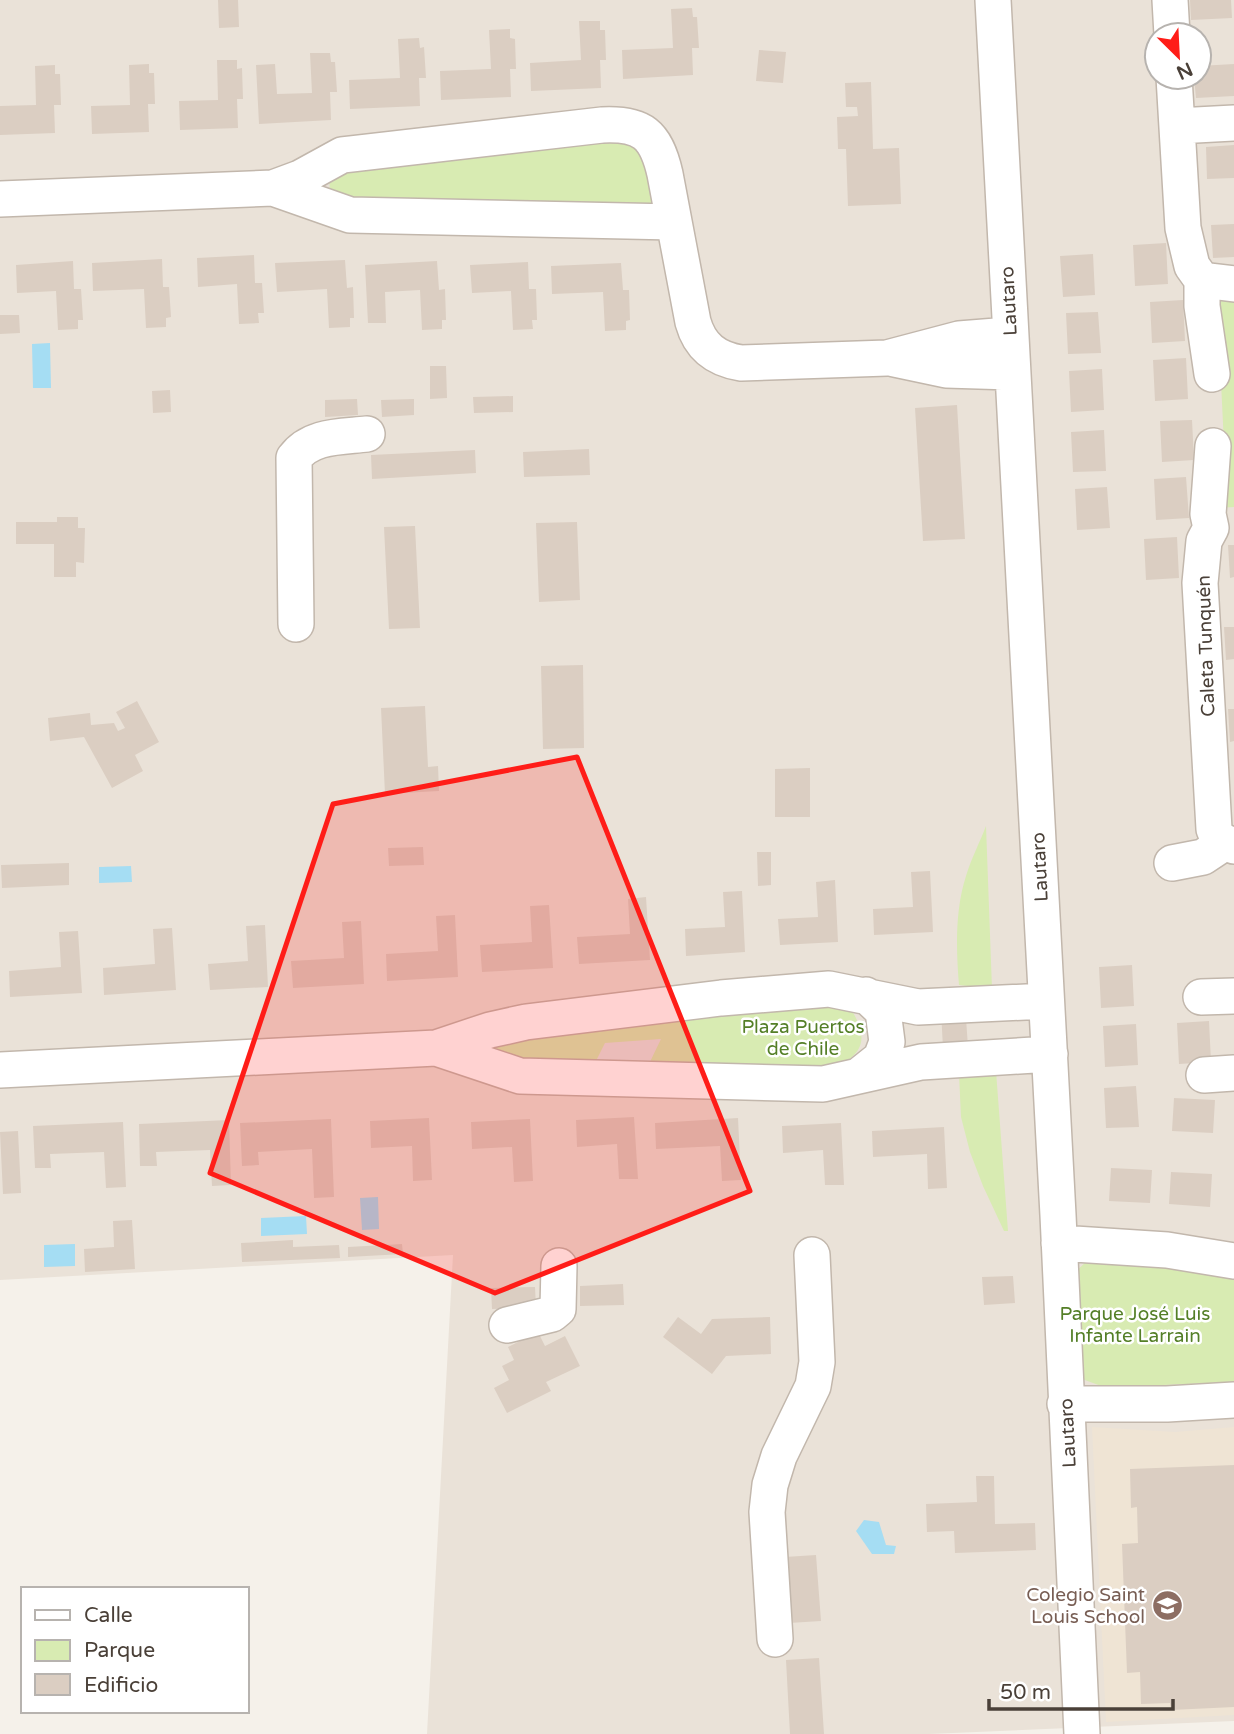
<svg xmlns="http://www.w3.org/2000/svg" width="1234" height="1734" font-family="'Varela Round',sans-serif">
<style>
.residential{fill:#eae2d8;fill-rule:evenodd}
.education{fill:#efe4d4}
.green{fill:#d8ebb2}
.parking{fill:#e7e4e2}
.water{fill:#a5ddf3}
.building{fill:#dbcec2}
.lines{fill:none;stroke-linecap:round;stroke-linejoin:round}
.minor-casing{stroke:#c2b7ac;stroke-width:38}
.minor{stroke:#fff;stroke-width:35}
.marked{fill:#ff1d18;fill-opacity:0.2;stroke:#ff1d18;stroke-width:5;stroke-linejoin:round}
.labels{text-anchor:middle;stroke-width:5;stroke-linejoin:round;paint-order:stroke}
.street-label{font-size:19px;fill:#4a4038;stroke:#fff}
.park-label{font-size:19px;fill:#547f27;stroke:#fff}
.education-label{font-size:19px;fill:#785e54;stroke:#fff;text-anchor:end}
</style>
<rect width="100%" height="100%" fill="#f5f1ea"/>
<path class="residential" d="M0,0H1234V1721L929,1734H427L453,1255L0,1280ZM1157,35H1199V77H1157Z"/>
<path class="education" d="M1092,1427L1175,1432L1234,1427V1715L1106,1722Z"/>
<path class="green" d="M606,133L646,146L656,204L349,205L330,192L329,176L333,171Z
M1234,296V507L1217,508L1224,444L1220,362L1211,302Z
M986,826L992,989L959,985C956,949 955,910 966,876C971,859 980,842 986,826Z
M814,997L852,1011C873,1045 857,1059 824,1072L646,1070L660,1039L592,1069L492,1055V1046L503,1038Z
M996,1071L1008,1231H1004L983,1186L970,1152L961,1117L959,1074Z
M1110,1259L1234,1274V1382L1115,1387H1104L1082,1379L1072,1275L1087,1261Z"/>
<path class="parking" d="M661,1039L646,1070L592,1069L605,1043Z"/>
<path class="water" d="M50,343L51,388H33L32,344Z
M131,866L132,882L99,883V867Z
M378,1197L379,1229L362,1230L360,1198Z
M306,1216L307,1234L261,1236V1218Z
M75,1244V1266L44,1267V1245Z
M864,1520L879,1522L886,1545L896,1546L894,1554H872L856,1531Z"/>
<path class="building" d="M218,0H238L239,27L219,28Z
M1190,0H1231L1232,18L1191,20Z
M692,8L693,17H697L699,48H692L693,75L623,79L622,50L673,48L671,9Z
M579,21H600V30H605L606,60H600L601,88L531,91L530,63L581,60Z
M510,29V38L515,39L516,69H510L511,97L441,100L440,71L491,69L489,30Z
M419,38L420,48L424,47L426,78H419L420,106L350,109L349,80L400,78L398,39Z
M759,50L786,52L783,83L756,81Z
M310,53H330L331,62H335L337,92H330L331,120L259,124L256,65L275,64L277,94L312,93Z
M217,60H237V69L242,68L243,99H237L238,128L180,130L179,101L218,100Z
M149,64V73H154L155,104H148L149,132L92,134L91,106L130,105L129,65Z
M1234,64V96L1196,98L1194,77H1199V66Z
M55,65V74H60L61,105H54L55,133L0,135V106L36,105L35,66Z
M871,82L873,149L899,148L901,204L848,206L846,149H838L837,117L858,116L857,107H846L845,83Z
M1234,145V178L1207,179L1206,147Z
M1234,224V257L1213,258L1211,225Z
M1166,243L1168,284L1135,286L1133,245Z
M1093,254L1095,295L1063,297L1060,256Z
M254,255L255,283H262L264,313H258L259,323L239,324L237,284L198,287L197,258Z
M162,259L163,287H169L171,317L166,318V327L146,328L144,289L93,291L92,263Z
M345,260L347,288L353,287L354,318H350V327L329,328L327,289L277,292L275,263Z
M73,261L74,289H81L83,320H78V329L58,330L56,291L17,293L16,265Z
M437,261L439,290L445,289L446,320H442V329L422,330L420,290L385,292L386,323H368L365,265Z
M528,262L529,289H536L537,320H532L533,329L513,330L511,291L472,293L470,265Z
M621,263L623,290H629L630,320L626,321V330L605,331L603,292L552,294L551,266Z
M1183,300L1185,341L1152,343L1150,302Z
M1098,312L1101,353L1068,354L1066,313Z
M0,315H19L20,333L0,334Z
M1186,358L1188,399L1155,401L1153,360Z
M430,366H446L447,398L430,399Z
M1102,369L1104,410L1071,412L1069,371Z
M170,390L171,412L153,413L152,391Z
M513,396V412L474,413L473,397Z
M357,399L358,415L325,417V400Z
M414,399V415L382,417L381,400Z
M957,405L965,539L923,541L915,408Z
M1192,420L1194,460L1162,462L1160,421Z
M1104,430L1106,471L1073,472L1071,432Z
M589,449L590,475L524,477L523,452Z
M475,450L476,473L372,479L371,455Z
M1186,477L1189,518L1156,520L1154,479Z
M1107,487L1110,528L1077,530L1075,489Z
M57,517H78V528H85L84,563L76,562V577H54V544H16V522H57Z
M577,522L580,600L539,602L536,523Z
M415,526L420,628L389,629L384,527Z
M1177,537L1179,578L1146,580L1144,539Z
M1228,545H1234V577L1230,578Z
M1224,627H1234V659L1226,660Z
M583,665L584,748L543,749L541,666Z
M137,701L159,742L135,755L143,771L112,788L84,737L50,741L48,718L90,713L91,725L114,723L118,731L125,728L116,712Z
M425,706L428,767L438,766L439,791L385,794L381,708Z
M1228,709H1234V741L1230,742Z
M810,768V817H775V769Z
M423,847L424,865L389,866L388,848Z
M757,852H771V885L758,886Z
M69,863V885L2,888L1,865Z
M930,871L933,932L874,935L873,909L913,907L911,872Z
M835,880L838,942L780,945L778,919L818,917L816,882Z
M742,891L745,952L686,956L685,929L725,927L723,892Z
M646,897L650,960L579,964L577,937L630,934L628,899Z
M549,905L553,968L482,972L480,945L532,942L530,906Z
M455,915L458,977L387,981L386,954L438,951L436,916Z
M361,921L364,984L293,988L291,961L344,958L342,922Z
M265,925L268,987L210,990L208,964L248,961L246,926Z
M172,928L176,990L104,995L103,968L155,964L153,929Z
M78,931L82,993L10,997L9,971L61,967L59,932Z
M1132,965L1134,1006L1101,1008L1099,967Z
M964,990L968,1047L943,1048L940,992Z
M1209,1021L1211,1062L1179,1064L1177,1023Z
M1136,1024L1138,1065L1105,1067L1103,1026Z
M1136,1086L1139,1127L1106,1128L1104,1088Z
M1174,1098L1215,1100L1213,1133L1172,1131Z
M634,1117L638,1179H619L617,1144L577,1147L576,1120Z
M429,1118L432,1180L413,1181L412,1146L371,1148L370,1121Z
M738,1118L741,1180L722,1181L720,1146L656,1149L655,1123Z
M331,1119L334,1197L314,1198L312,1149L258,1152L259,1165L242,1166L240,1123Z
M530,1119L533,1181L514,1182L512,1147L472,1149L471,1122Z
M229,1120L231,1185L212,1186L210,1150L156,1152L157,1166H140L139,1124Z
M123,1122L126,1187L106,1188L104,1152L50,1154L51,1168H35L33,1126Z
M841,1123L844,1185H825L823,1150L783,1153L782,1126Z
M944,1127L947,1188L928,1189L927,1154L873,1157L872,1131Z
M18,1131L21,1193L3,1194L0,1132Z
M1111,1168L1152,1170L1150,1203L1109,1201Z
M1171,1172L1212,1174L1210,1207L1169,1204Z
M132,1220L135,1269L85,1272L84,1249L114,1247L113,1221Z
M293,1240V1247L339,1245L340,1258L242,1262L241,1243Z
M402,1244L403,1254L348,1257V1247Z
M1013,1276L1015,1303L984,1305L982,1277Z
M623,1284L624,1305L580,1306V1286Z
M535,1287L536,1308L492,1309L491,1288Z
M678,1317L701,1334L712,1319L770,1317L771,1354L726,1356L712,1374L663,1337Z
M538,1332L545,1346L565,1336L580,1366L546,1382L551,1391L507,1413L494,1388L509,1380L502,1366L514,1360L508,1347Z
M1234,1465V1707L1171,1710L1170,1703L1141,1704L1140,1672L1127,1673L1122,1544L1138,1543L1137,1507L1131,1508L1130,1469Z
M976,1476H994L995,1524L1035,1523L1036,1550L955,1553L954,1531L927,1532L926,1504L977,1502Z
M816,1555L821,1621L789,1623L785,1557Z
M819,1658L824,1734H790L786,1660Z"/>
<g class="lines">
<defs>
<path id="minor" d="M993,0L1058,1215L1082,1734
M1170,0L1172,35
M1174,77L1183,228L1192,266L1202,280V306L1212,374
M1177,126L1234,123
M273,188L350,215L674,222
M0,199L273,188L300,178L342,155L351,154L602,125C642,123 656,134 665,174L693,322C700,347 716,359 741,363L887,358L959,339L1009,335
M1202,280L1234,284
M894,359L946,370L1011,372
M1213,446L1208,514L1211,528L1204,541L1200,583L1214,829L1218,839L1234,846
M296,624L294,458C311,435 341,437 367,434
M1172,863L1203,857L1224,843
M1201,997L1234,996
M436,1048L520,1076L823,1084L921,1062L1050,1054
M0,1070L436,1048L490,1030L526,1022L721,998L829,989L918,1007L1046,1001
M861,1074L881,1058L887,1042L883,1011L866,995
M1204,1075L1234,1073
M1059,1243L1167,1250L1234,1261
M507,1325L552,1314L558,1309L559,1266
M1065,1404H1167L1234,1400
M775,1639L767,1512L770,1485L779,1456L813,1386L817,1362L812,1255"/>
</defs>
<use href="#minor" class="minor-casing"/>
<use href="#minor" class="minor"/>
</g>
<path class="marked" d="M577,757L750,1191L495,1293L210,1173L333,804Z"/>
<defs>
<symbol id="school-disc" viewBox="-11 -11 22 22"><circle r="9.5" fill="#8d6e63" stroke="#fff"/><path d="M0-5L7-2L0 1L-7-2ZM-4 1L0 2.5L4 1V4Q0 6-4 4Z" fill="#fff"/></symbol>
</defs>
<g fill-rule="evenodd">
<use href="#school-disc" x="1150" y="1588" width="35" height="35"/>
</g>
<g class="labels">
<g class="street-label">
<text transform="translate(1008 301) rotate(-93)" y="7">Lautaro</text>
<text transform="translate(1205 646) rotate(-92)" y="7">Caleta Tunquén</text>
<text transform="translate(1039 867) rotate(-93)" y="7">Lautaro</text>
<text transform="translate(1067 1433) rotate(-93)" y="7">Lautaro</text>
</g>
<g class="park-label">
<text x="803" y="1033">Plaza Puertos<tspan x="803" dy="22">de Chile</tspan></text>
<text x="1135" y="1320">Parque José Luis<tspan x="1135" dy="22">Infante Larrain</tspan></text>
</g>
<g class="education-label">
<text x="1145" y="1601">Colegio Saint<tspan x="1145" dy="22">Louis School</tspan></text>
</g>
</g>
<rect x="21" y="1587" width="228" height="126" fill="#ffffff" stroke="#b7b3af" stroke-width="2"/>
<rect x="35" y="1610" width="35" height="10" fill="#ffffff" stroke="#b7b3af" stroke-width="2"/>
<text x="84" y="1622" font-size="21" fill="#4a4038">Calle</text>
<rect x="35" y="1640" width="35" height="21" fill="#d8ebb2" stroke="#b7b3af" stroke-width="2"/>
<text x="84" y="1657" font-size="21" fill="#4a4038">Parque</text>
<rect x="35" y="1674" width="35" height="21" fill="#dbcec2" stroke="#b7b3af" stroke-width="2"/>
<text x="84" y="1692" font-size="21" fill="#4a4038">Edificio</text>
<g transform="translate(1178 56) rotate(156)"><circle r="33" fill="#ffffff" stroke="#b7b3af" stroke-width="2"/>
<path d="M0-5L12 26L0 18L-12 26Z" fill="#ff1d18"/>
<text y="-10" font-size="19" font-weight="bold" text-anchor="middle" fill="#4a4038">N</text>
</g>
<path d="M989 1699v10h184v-10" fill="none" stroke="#4a4038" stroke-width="3.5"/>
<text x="1000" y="1699" font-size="21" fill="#4a4038" stroke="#ffffff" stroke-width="5" paint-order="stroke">50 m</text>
</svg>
